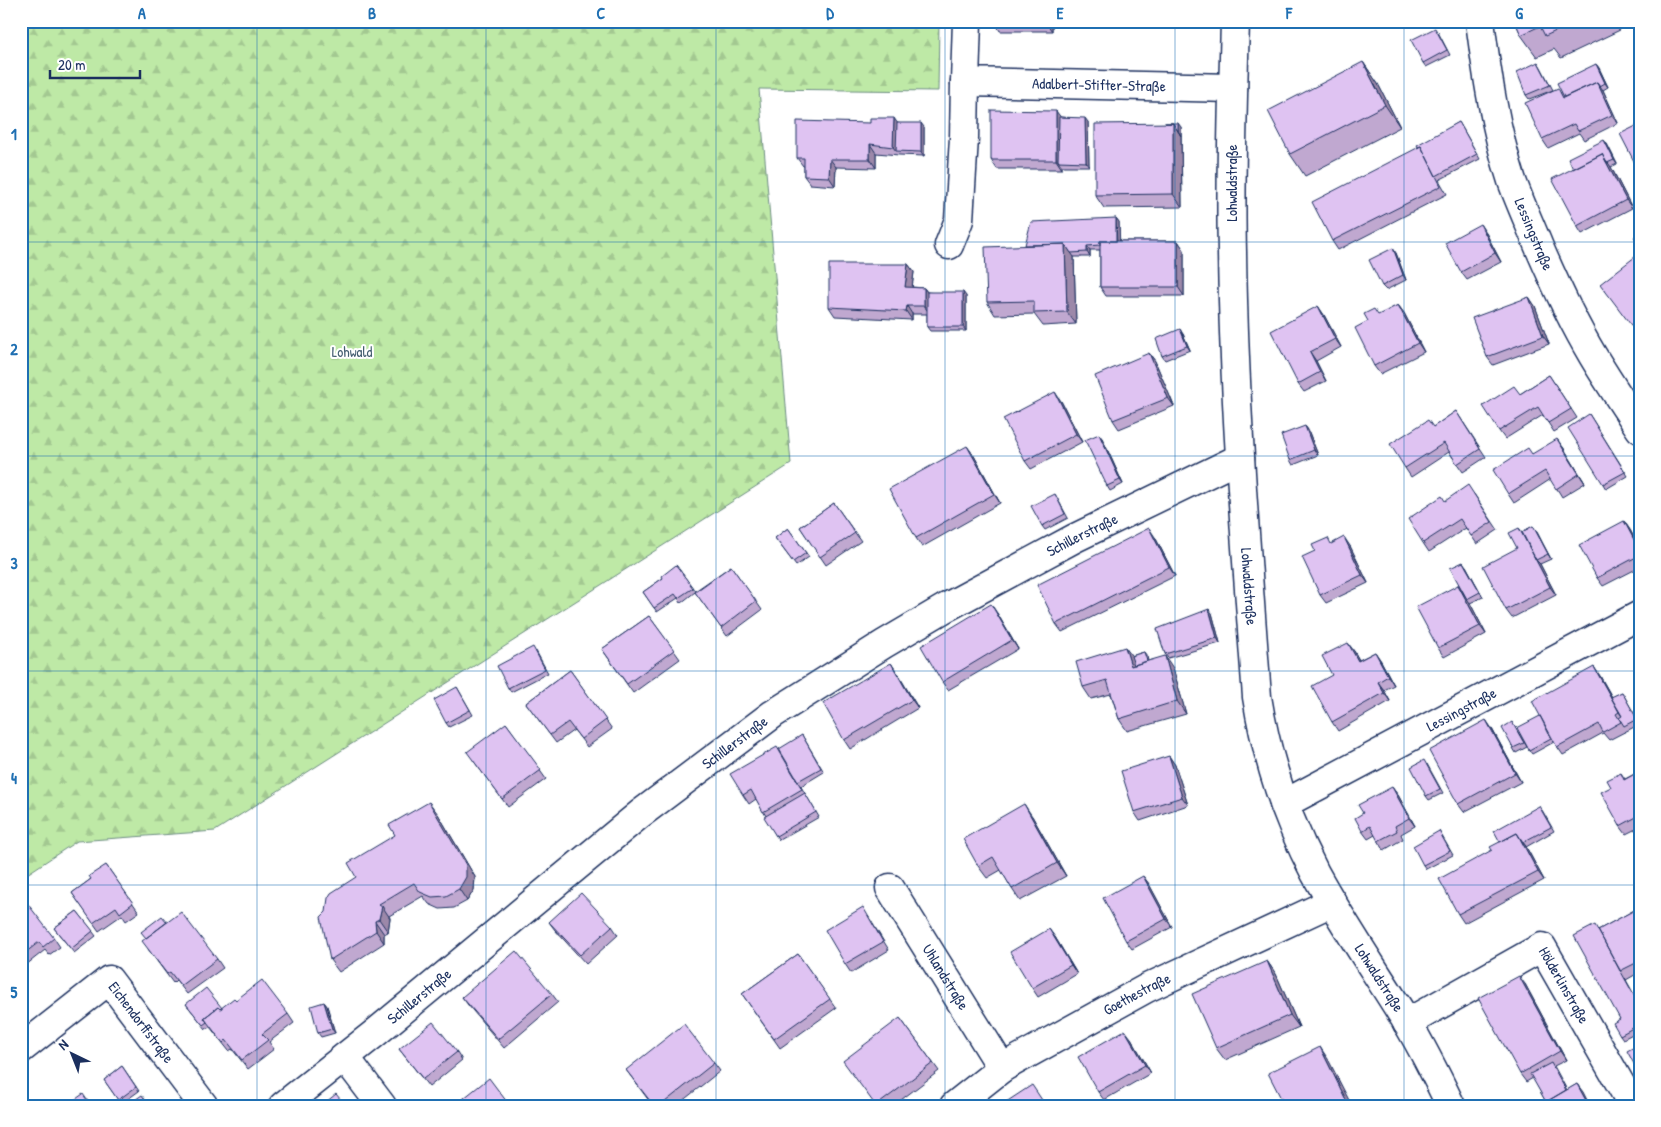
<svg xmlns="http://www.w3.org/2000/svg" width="1661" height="1127" font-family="'Patrick Hand',sans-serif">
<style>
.forest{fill:url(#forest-firs);stroke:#6c8c82}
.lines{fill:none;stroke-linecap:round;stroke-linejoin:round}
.minor-casing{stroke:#1b2f5e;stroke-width:31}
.minor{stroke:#fff;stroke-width:28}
.wall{fill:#c0a8d0;stroke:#1b2f5e}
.shaded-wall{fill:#9c88a9;stroke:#1b2f5e}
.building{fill:#dfc3f2;stroke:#1b2f5e}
.grid{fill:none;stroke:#1f6fb2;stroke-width:1;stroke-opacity:0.55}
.labels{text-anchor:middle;stroke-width:4;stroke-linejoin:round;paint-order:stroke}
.street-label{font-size:15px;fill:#1b2f5e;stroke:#fff}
.park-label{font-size:15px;fill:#445e70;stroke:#fff}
.neatline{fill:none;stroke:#1f6fb2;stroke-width:2}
.grid-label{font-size:16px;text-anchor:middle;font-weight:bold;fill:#1f6fb2}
</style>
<defs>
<pattern id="forest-firs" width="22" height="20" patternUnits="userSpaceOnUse" patternTransform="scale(1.25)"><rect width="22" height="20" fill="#bee9a6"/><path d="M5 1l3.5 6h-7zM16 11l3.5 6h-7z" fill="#a3c891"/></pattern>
</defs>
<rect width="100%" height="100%" fill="#fff"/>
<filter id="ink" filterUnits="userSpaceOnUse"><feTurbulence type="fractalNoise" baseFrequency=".02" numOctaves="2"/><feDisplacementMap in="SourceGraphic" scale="10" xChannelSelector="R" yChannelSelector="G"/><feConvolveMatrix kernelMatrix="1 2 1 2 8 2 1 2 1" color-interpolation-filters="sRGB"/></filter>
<g filter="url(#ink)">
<path class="forest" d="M21,21H939L938,91L759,89L791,464L215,831L77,841L21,878Z"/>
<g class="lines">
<defs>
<g id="minor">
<path id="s1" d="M967,21L965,82L1233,88"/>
<path id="s2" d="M1235,21C1233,98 1230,175 1232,252C1234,401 1246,549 1257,697C1267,759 1286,818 1315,873C1343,924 1376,972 1407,1022C1423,1049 1437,1077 1451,1106"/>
<path id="s3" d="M1480,21C1487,75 1495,129 1512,181C1520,203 1530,225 1539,247C1555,284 1572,321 1593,356C1608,381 1624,405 1640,429"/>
<path d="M949,245L959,220L964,138L965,82"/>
<path id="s4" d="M1284,804L1640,615"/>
<path id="s5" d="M890,888L1002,1068"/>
<path id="s6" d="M1407,1023L1542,947L1633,1106"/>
<path id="s7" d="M21,1049L109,980L204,1106"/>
<path d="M345,1057L382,1106"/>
<path id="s8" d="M283,1106L374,1034L640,814L773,714L884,644L945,608L1075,538L1240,458"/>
<path id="s9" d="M954,1106L1002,1068L1127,999L1147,988L1332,902"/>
</g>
</defs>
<use href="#minor" class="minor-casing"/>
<use href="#minor" class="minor"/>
</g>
<path class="wall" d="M994,21H1052V31H1000Z
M1515,21H1616L1620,30L1561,58L1554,49L1537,57L1521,35Z
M1438,32L1450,55L1426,67L1423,63Z
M1363,62L1378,84L1400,127L1305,176L1290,154Z
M1538,62L1541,67L1553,90L1529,99L1526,95Z
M1596,64L1599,68L1608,87L1603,90L1618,123L1584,140L1579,133L1548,148L1542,139L1561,92Z
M1061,117L1088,122L1089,166H1062V169H997L991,160Z
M1459,122L1480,159L1439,180L1447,194L1338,250L1332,241L1418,147Z
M870,123H897L924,127V156L899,155L876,153V168L836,167L835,186L810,184L804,176V166H803L797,158Z
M1181,127L1182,207L1104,208L1095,195Z
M1607,144L1617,164L1611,167L1632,208L1582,234L1577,226L1573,169Z
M1116,218L1119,222V241H1178L1184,250V296H1106L1100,287V250H1090V257H1074L1076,324L1043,326L1034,314L995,315L987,302L1025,245Z
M1486,233L1501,262L1467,280L1461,272Z
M1396,253L1406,280L1386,290L1382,286Z
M908,264L914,272L912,287L924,288L927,292L966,296V331H930L927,327V314H912V320L835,316L829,307Z
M1529,297L1535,306L1549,344L1493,365L1487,357Z
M1398,305L1404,313L1424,352L1380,374L1374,366L1379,315Z
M1318,306L1324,315L1341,347L1316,361L1326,381L1304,392L1298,384Z
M1183,334L1190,350L1165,360L1162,356Z
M1149,353L1155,361L1174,406L1119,429L1113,420Z
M1549,375L1577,418L1554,432L1543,415L1505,439L1499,431L1520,394Z
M1061,401L1082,442L1031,469L1025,461Z
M1456,411L1486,457L1463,472L1449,452L1411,477L1405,468L1433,427Z
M1589,414L1628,476L1606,489L1603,484Z
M1305,426L1308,430L1318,455L1293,465L1290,460Z
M1102,438L1123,484L1110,491L1107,486Z
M1563,447L1585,483L1562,497L1551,479L1514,503L1508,494L1532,454Z
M973,454L1000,503L922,547L916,538Z
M1055,494L1068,518L1045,530L1042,526Z
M1474,494L1498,530L1477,544L1466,528L1429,552L1423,543L1445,501Z
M834,503L861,541L826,565L800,527Z
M1624,521L1630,530L1640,548V567L1603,586L1597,578Z
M1533,526L1551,559L1540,564L1556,595L1512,618L1506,610L1522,532Z
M788,528L809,557L796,566L775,538Z
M1155,537L1175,576L1062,632L1056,624Z
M1332,544L1350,546L1368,583L1326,603L1320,595Z
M676,565L695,591L731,566L762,610L727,636L695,592L681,603L678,598L657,612L643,592L663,578Z
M1466,566L1483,597L1470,603L1486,634L1444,657L1438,648L1458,585Z
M997,613L1018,649L948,690L942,682Z
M1212,613L1220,643L1168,658L1165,654Z
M649,616L680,659L633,693L602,649Z
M1125,647L1131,656L1144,652L1147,656L1148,661L1173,668L1186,714L1127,731L1119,719L1111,694L1091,699L1083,687Z
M536,651L548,673L511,692L508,688Z
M1354,651L1359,660L1375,652L1381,661L1394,685L1384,690L1390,701L1338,731L1332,722V675Z
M891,663L918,708L850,749L844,740Z
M1594,667L1600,676L1612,697L1622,692L1640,724L1609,740L1603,733L1563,755L1554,742L1532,754L1529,750L1540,716Z
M570,670L612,729L587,747L574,730L556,743L526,703Z
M457,687L473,715L449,727L446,723Z
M1486,720L1492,729L1521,782L1464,812L1458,804Z
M1512,722L1527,747L1516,753L1513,748Z
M506,723L546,779L508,807L473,760Z
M802,735L824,772L801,786L800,785L819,817L779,840L776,836L766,816L756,799L749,804L743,795L781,752Z
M1169,756L1175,765L1188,805L1140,821L1134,812Z
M1427,764L1443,793L1429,800L1426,796Z
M1640,771V827L1626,834L1620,826L1611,787L1621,773L1625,779Z
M1398,795L1415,826L1401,834L1403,839L1384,850L1375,835L1368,839L1362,831Z
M1542,810L1554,831L1526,847L1525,845L1544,880L1464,923L1458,914L1500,842Z
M438,814L475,877L474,890L467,901L454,908L440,909L429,904L423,896L389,916L390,918L388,932L384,934V943L339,972L330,960Z
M1032,816L1066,876L1020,901L1012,889L1001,870L987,878L978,866Z
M1439,831L1453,855L1426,869L1423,865Z
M106,865L139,912L126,921L122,915L99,931L72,893L91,879Z
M1143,876L1149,884L1172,927L1132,949L1126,941Z
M21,902L54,938L60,947L49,955L45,950L21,969Z
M1640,907V972L1626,980L1625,978L1640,1005V1030L1623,1039L1620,1035V1019L1598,930Z
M77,911L96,936L74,953L54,928Z
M868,916L889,950L851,973L845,964Z
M167,922L217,959L223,968L187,994L176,980L173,983L148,949Z
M549,922L612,926L618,935L586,964L555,930Z
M1055,937L1077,974L1038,997L1032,988Z
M798,954L836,1008L780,1048L742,994Z
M1267,961L1276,974L1299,1027L1225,1060L1216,1048Z
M1525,984L1566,1060L1554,1066L1567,1090L1577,1084L1590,1106H1539L1546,1102L1533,1078L1526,1082L1520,1074Z
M552,994L558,1002L504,1048L468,1005L462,997Z
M236,1000L288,1014L294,1023L269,1042L274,1049L248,1069L232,1049L229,1051L210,1027L206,1029L186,1004L222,1008Z
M324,1002L327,1006L335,1033L321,1037L318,1033Z
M900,1018L939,1071L893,1106H876Z
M1131,1038L1151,1073L1104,1100L1098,1092Z
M399,1049L457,1052L462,1060L429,1087Z
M714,1063L720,1071L676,1106H653L626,1070Z
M122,1066L139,1091L121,1104L104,1080Z"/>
<path class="shaded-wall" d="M1046,21H1052V31L1046,23Z
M1614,21H1616L1620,30Z
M1363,62L1378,84L1400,127L1385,105Z
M1596,64L1599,68L1608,87L1605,83Z
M1597,82L1603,90L1618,123L1612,115Z
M1056,111L1062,119L1058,161L1062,166V169L1056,160Z
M894,118L900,127L896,151L893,147Z
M1085,118L1088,122L1089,166L1086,162Z
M921,123L924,127V156L921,152Z
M1173,123L1181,136L1182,207L1173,194Z
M1178,123L1181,127V136L1178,131Z
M1604,140L1607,144L1617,164L1614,160Z
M870,144L876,153V168L870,159Z
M1602,154L1611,167L1632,208L1626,200Z
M830,159L836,167L835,186L829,177Z
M1116,218L1119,222L1120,249L1117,245Z
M1480,224L1486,233L1501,262L1495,253Z
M1178,241L1184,250V296L1178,287Z
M1065,244L1074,257L1076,324L1067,312Z
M1087,246L1090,250V257L1087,252Z
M1393,248L1396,253L1406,280L1403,275Z
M908,264L914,272L911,296L905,287Z
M924,288L930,296V314L924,306Z
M963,292L966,296V331L963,327Z
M1529,297L1535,306L1549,344L1543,336Z
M1398,305L1404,313L1424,352L1418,343Z
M907,306L912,314V320L906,311Z
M1318,306L1324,315L1341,347L1335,339Z
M1180,329L1183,334L1190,350L1187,346Z
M1310,352L1316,361L1326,381L1320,372Z
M1149,353L1155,361L1174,406L1168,398Z
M1055,392L1061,401L1082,442L1076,434Z
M1305,426L1308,430L1318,455L1314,450Z
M1099,434L1102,438L1123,484L1120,480Z
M1557,439L1563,447L1585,483L1579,474Z
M967,446L973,454L1000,503L994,494Z
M1624,521L1630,530L1640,548V551Z
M1533,526L1536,530L1551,559L1548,554Z
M1149,528L1155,537L1175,576L1169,567Z
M1519,528L1525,536L1536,560L1540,564L1556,595L1550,587Z
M1344,537L1350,546L1368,583L1362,575Z
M1463,562L1466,566L1483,597L1480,592Z
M1458,585L1470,603L1486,634L1480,626Z
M991,604L997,613L1018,649L1012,640Z
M1209,609L1212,613L1220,643L1217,638Z
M1348,643L1354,651L1364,669L1358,661Z
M1125,647L1134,659L1136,674L1131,666Z
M1375,652L1381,661L1394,685L1388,676Z
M1165,656L1173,668L1186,714L1177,701Z
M891,663L897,672L918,708L912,700Z
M1594,667L1600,676L1625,721L1619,712Z
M1378,682L1384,690L1390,701L1384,693Z
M1486,720L1492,729L1521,782L1515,773Z
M1169,756L1175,765L1188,805L1182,797Z
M1392,787L1398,795L1415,826L1409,818Z
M429,802L438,814L475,877L474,890L467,901L459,889Z
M1024,804L1032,816L1066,876L1057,863Z
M1517,833L1525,845L1544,880L1538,872Z
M1143,876L1149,884L1172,927L1166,919Z
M382,906L390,918L388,932L379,919Z
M375,921L384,934V943L376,931Z
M1049,929L1055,937L1077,974L1071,965Z
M1267,961L1276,974L1299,1027L1290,1015Z
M1519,976L1525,984L1566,1060L1560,1051Z
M324,1002L327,1006L335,1033L332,1029Z
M1125,1030L1131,1038L1151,1073L1145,1065Z
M1320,1047L1328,1059L1352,1106H1349Z
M1577,1084L1583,1092L1590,1106H1589Z"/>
<path class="building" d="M994,21H1046V23L994,22Z
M1515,21H1578L1545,36L1540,26L1521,35Z
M1435,28L1447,50L1423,63L1411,40Z
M1363,62L1385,105L1290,154L1268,111Z
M1538,62L1550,85L1526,95L1517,72Z
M1596,64L1605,83L1600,86L1597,82L1564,97L1557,83Z
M1597,82L1612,115L1578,131L1574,124L1542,139L1525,103L1558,88L1563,98Z
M991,110L1056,111V160H991Z
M1059,117L1085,118L1086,162L1058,161Z
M870,118H894L893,147L870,144V159H830L829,177L804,176V158H797V121L870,123Z
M1459,122L1477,154L1436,176L1421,146L1418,147L1417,145Z
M897,123H921V152L896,151Z
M1165,123H1178V131L1173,123Z
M1173,123V194L1095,195V124Z
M1640,124V168L1638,169L1620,134Z
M1604,140L1614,160L1607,163L1602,154L1573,169L1568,158Z
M1421,146L1441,186L1332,241L1312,202Z
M1602,154L1626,200L1577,226L1552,179Z
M1116,218V241H1100V245L1087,246V252L1071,253L1065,244L1025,245L1031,222Z
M1480,224L1495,253L1461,272L1445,243Z
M1640,232V244L1634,237Z
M1100,241H1178V287H1100Z
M1065,244L1067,312L1034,313V301L987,302L985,247Z
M1393,248L1403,275L1382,286L1369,260Z
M1640,253V337L1600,284Z
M829,264H908L905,287L924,288V306H907L906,311L829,307Z
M927,292H963V327H927Z
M1529,297L1543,336L1487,357L1472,318Z
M1398,305L1418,343L1374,366L1355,328L1368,321L1364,314L1374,309L1378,315Z
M1318,306L1335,339L1310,352L1320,372L1298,384L1271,331Z
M1180,329L1187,346L1162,356L1156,339Z
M1149,353L1168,398L1113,420L1095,376Z
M1549,375L1571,409L1548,423L1538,407L1499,431L1483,406L1514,386L1520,394Z
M1055,392L1076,434L1025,461L1003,419Z
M1456,411L1480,449L1457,464L1444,443L1405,468L1390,444L1428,420L1433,427Z
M1589,414L1625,472L1603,484L1568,428Z
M1305,426L1314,450L1290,460L1281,435Z
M1099,434L1120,480L1107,486L1085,440Z
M1557,439L1579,474L1556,489L1545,471L1508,494L1493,470L1528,448L1532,454Z
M967,446L994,494L916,538L889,489Z
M1468,485L1492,522L1471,536L1460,519L1423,543L1408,519L1442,496L1445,501Z
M1055,494L1065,514L1042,526L1031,506Z
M834,503L855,533L820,557L800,527Z
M1624,521L1640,551V555L1597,578L1579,545Z
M1533,526L1548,554L1536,560L1522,532Z
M788,528L806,553L793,562L775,538Z
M1149,528L1169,567L1056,624L1037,585Z
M1519,528L1550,587L1506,610L1483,566L1517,548L1509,533Z
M1344,537L1362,575L1320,595L1302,557L1315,551L1312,545L1328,538L1331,544Z
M1463,562L1480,592L1467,599L1450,568Z
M676,565L693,588L678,598L675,594L654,608L643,592L663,578L662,576Z
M731,566L756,601L721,628L695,592Z
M1458,585L1480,626L1438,648L1416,607Z
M991,604L1012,640L942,682L921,646Z
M1209,609L1217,638L1165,654L1157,629Z
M649,616L674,650L627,684L602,649Z
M1348,643L1358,661L1375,652L1388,676L1378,682L1384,693L1332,722L1312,686L1332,675L1322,656Z
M533,647L545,669L508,688L497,666Z
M1125,647L1131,666L1165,656L1177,701L1119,719L1107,680L1083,687L1076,662Z
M1144,652L1147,661L1134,665L1131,656Z
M891,663L912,700L844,740L823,703Z
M1594,667L1619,712L1616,714L1621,722L1603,732L1599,724L1557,747L1532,701Z
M570,670L606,720L581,739L568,722L550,735L526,703Z
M457,687L470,710L446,723L434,700Z
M1622,692L1637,719L1624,726L1619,718L1622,716L1611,697Z
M1540,716L1551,738L1529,750L1517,728Z
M1486,720L1515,773L1458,804L1429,751Z
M1512,722L1524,743L1513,748L1502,728Z
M506,723L541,770L502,799L467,752Z
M802,735L821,768L798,781L779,749Z
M777,747L802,789L763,812L751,790L743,795L730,774Z
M1169,756L1182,797L1134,812L1121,771Z
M1424,760L1440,789L1426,796L1411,767Z
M1640,771V815L1620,826L1601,792L1611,787L1607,780L1621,773L1624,780Z
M1392,787L1409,818L1395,826L1397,831L1378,841L1370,826L1362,831L1355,818L1363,813L1358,805Z
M805,793L816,812L776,836L764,817Z
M429,802L466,865V877L459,889L446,896L432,897L420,892L414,883L379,904L382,906L379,919L375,921L376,931L330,960L321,917L326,912L328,898L331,893L356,877L348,863L395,835L389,825Z
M1024,804L1057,863L1012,889L993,857L978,866L963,839Z
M1539,806L1551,827L1523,842L1517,833L1500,842L1494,831Z
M1439,831L1450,851L1423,865L1413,846Z
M1517,833L1538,872L1458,914L1439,879L1492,850L1490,847Z
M106,865L133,903L120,913L116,907L93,923L72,893L91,879L89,876Z
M1143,876L1166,919L1126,941L1103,898Z
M581,893L612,926L580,955L549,922Z
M24,899L54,938L43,947L39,942L21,956V902Z
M863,907L883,942L845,964L825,930Z
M1640,907V961L1620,971L1598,930Z
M77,911L93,931L71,949L54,928Z
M181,912L217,959L181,986L170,972L167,974L142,941Z
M162,916L167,922L146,938L141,932Z
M1595,925L1640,1006V1024L1620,1035L1613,1023L1620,1019L1574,936Z
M1049,929L1071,965L1032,988L1010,952Z
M516,951L552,994L498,1039L462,997Z
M798,954L830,999L774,1039L742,994Z
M1267,961L1290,1015L1216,1048L1192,994Z
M1519,976L1560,1051L1520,1074L1478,998Z
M262,980L288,1014L262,1034L268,1040L242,1060L226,1040L223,1043L204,1018L218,1007L220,1009L234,998L236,1000Z
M206,988L222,1008L220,1009L218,1007L204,1018L207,1022L203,1025L186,1004Z
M324,1002L332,1029L318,1033L311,1006Z
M900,1018L933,1063L876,1106L843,1061Z
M433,1022L457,1052L423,1079L399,1049Z
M684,1024L714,1063L660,1106H654L626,1070Z
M1125,1030L1145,1065L1098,1092L1078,1057Z
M1640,1044V1075L1627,1051Z
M1320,1047L1349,1106H1285L1268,1073Z
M1551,1063L1566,1090L1546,1102L1530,1074Z
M122,1066L136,1087L118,1100L104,1080Z
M489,1078L510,1106H454Z
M1577,1084L1589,1106H1539Z
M1032,1085L1046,1106H1000Z
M83,1094L91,1106H66Z
M336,1094L346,1106H321Z
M142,1095L149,1106H126Z
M1389,1103L1391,1106H1384Z"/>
</g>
<path class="grid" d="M257,21V1106M486,21V1106M716,21V1106M945,21V1106M1175,21V1106M1404,21V1106M21,242H1640M21,456H1640M21,671H1640M21,885H1640"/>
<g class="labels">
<g class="street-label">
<text dy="5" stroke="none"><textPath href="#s1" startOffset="195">Adalbert-Stifter-Straße</textPath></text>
<text transform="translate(1232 183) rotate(-90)" y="5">Lohwaldstraße</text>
<text dy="5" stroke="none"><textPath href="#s3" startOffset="221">Lessingstraße</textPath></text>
<text dy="5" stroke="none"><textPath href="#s8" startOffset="985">Schillerstraße</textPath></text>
<text dy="5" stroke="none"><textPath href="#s2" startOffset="566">Lohwaldstraße</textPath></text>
<text dy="5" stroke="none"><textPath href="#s4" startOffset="201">Lessingstraße</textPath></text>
<text dy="5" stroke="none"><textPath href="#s8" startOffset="580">Schillerstraße</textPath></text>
<text dy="5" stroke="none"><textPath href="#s5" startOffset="105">Uhlandstraße</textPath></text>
<text dy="5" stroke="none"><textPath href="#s2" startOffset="986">Lohwaldstraße</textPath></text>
<text dy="5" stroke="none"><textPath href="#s6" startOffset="199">Hölderlinstraße</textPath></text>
<text dy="5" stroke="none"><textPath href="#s9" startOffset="215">Goethestraße</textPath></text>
<text dy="5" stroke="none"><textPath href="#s8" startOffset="175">Schillerstraße</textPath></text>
<text dy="5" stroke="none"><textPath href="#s7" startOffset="165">Eichendorffstraße</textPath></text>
</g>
<g class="park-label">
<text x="352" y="357">Lohwald</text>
</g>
</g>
<rect width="1661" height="1127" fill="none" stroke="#fff" stroke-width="55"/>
<g transform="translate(72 1054) rotate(317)" stroke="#ffffff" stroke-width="4" paint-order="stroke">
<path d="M0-4L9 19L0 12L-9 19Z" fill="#1b2f5e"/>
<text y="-8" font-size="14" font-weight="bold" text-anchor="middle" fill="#1b2f5e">N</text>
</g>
<path d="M50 70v8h90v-8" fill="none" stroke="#1b2f5e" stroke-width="2.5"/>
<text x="58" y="70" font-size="15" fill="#1b2f5e" stroke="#ffffff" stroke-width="4" paint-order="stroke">20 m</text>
<rect x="28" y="28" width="1606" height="1072" class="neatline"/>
<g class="grid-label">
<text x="142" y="19">A</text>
<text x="372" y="19">B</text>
<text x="601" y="19">C</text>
<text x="830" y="19">D</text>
<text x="1060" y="19">E</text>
<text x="1289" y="19">F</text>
<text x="1519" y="19">G</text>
<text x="14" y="140">1</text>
<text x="14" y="355">2</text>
<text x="14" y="569">3</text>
<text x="14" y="784">4</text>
<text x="14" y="998">5</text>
</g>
</svg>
